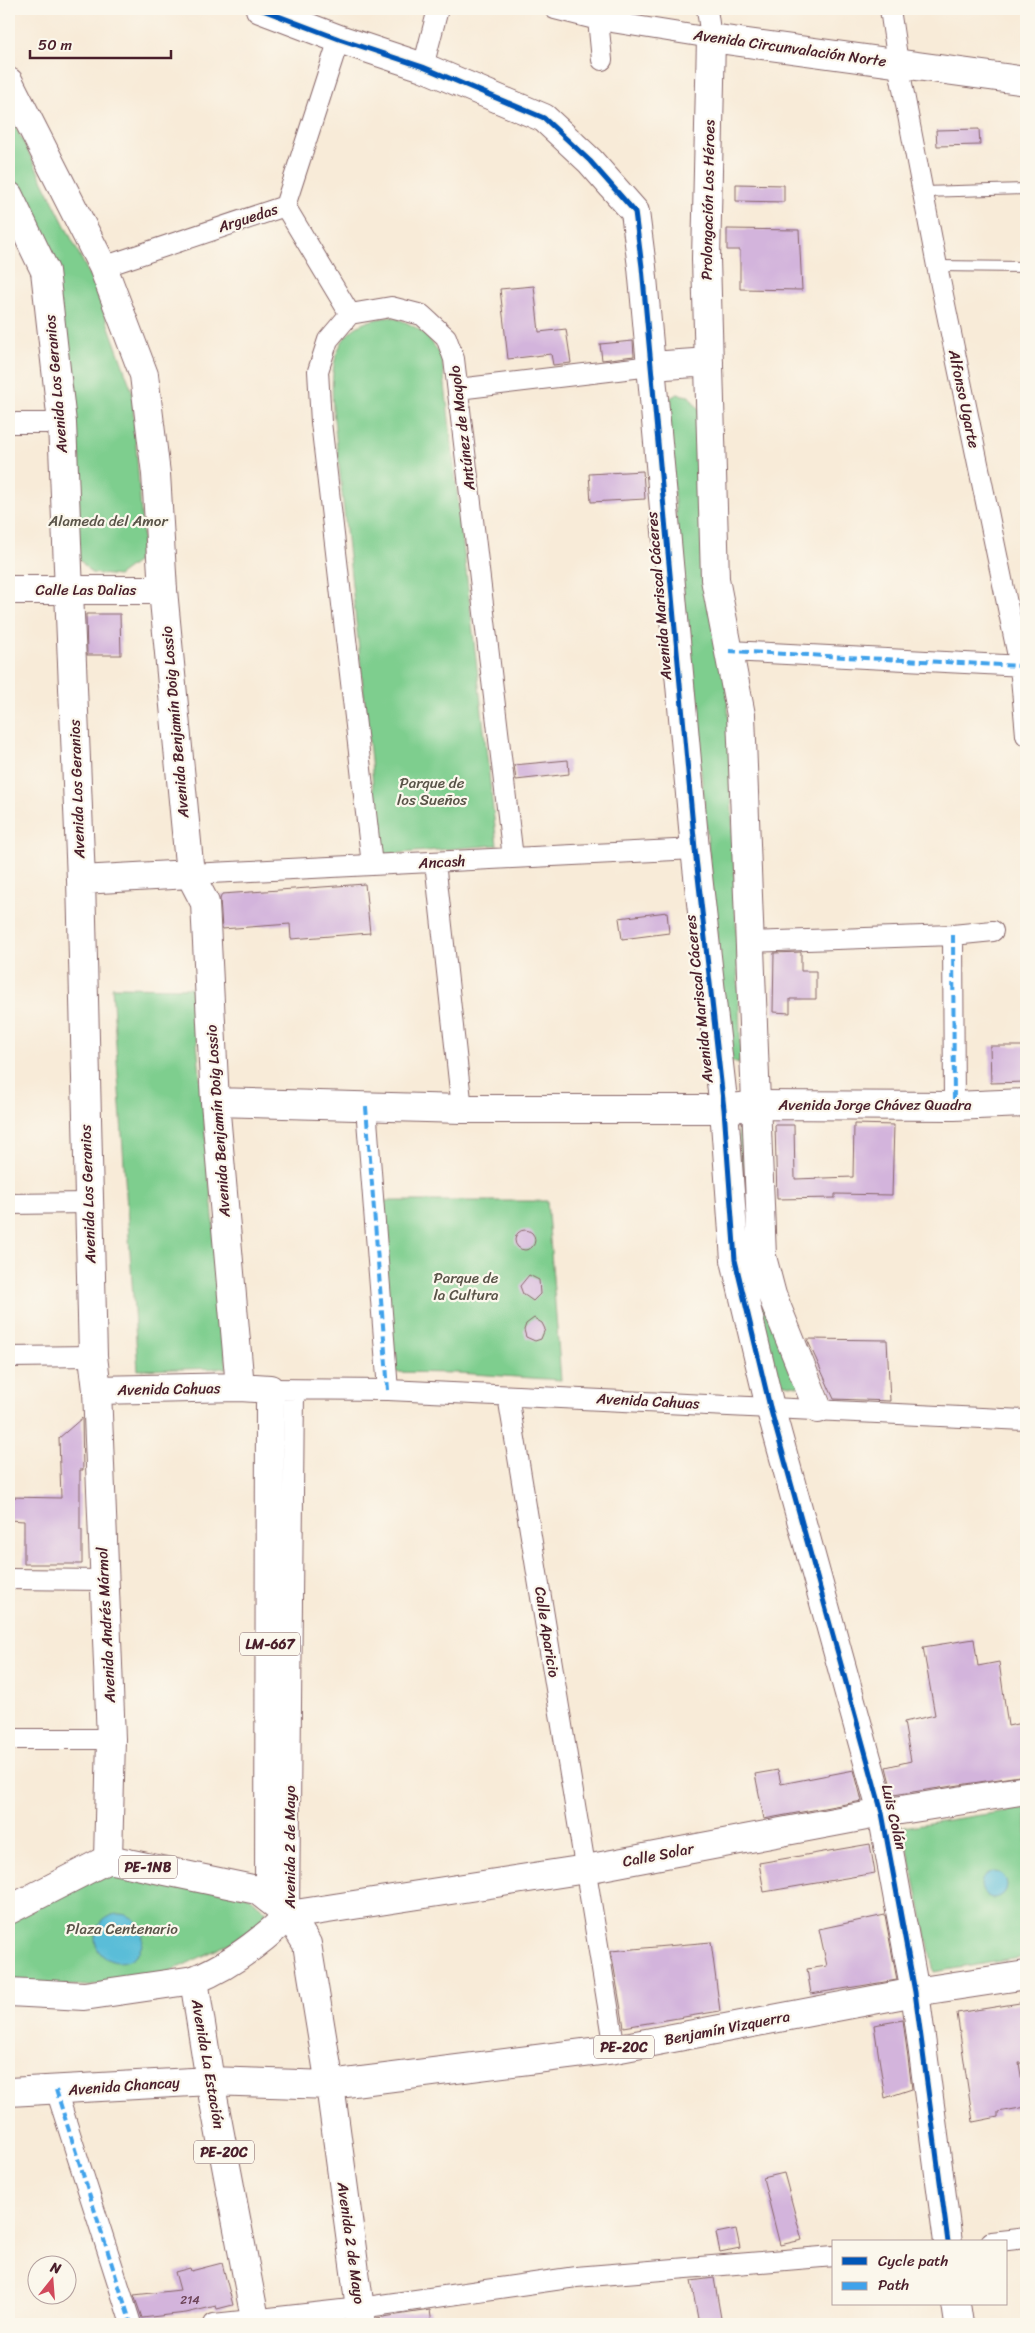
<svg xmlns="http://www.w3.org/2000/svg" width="1035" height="2333" font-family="Sriracha,sans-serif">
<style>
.green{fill:#7ece8e;stroke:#64765c}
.water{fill:#5abdd8;stroke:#526e82}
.building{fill:#d3b4dc}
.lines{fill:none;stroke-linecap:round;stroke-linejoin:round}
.lane-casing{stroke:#876668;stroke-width:12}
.street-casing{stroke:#876668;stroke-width:22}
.secondary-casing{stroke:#876668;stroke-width:30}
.primary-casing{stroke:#876668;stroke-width:30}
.highway-casing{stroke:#876668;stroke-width:30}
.lane{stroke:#fff;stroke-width:10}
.street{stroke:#fff;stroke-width:20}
.secondary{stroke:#fff;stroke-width:28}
.primary{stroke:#fff;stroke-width:28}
.highway{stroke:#fff;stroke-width:28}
.quiet{stroke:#40a2eb;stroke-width:4;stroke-dasharray:8 4;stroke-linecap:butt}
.cycleway-casing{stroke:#fbf7ec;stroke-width:8}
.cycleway{stroke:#0057b8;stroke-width:5}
.labels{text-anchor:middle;stroke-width:4.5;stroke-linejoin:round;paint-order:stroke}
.number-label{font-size:12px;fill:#6c4457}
.shield{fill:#fbf7ec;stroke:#7f6065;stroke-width:1}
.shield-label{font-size:14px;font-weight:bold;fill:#4a1f2b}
.street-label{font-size:15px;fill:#4a1f2b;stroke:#fbf7ec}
.park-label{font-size:15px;fill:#5a5449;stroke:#fbf7ec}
</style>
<rect width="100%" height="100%" fill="#fbf7ec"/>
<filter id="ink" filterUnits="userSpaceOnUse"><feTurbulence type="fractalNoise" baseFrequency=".02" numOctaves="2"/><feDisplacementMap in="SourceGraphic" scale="10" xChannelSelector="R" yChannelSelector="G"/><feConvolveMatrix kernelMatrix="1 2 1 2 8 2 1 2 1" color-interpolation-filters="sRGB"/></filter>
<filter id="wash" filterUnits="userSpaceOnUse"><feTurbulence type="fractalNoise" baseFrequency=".0096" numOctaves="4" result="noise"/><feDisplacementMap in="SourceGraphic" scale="20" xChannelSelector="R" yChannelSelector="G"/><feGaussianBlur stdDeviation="1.12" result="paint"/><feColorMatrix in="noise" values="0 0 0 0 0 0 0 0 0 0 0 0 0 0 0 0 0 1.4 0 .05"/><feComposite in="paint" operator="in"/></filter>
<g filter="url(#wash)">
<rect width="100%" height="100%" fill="#f8ebd8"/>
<path class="green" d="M9,113L93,282L132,391L143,539L137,562L118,576L91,573L76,555L49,264L9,177Z
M393,317C419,327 428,334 442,358L497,845L378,855L371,760L333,410C330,361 334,320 393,317Z
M677,394L689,396L699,410L728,704L741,1059L739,1063L729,1061L665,401Z
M112,987L192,988L227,1368L138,1370Z
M743,1125L748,1126L753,1211L803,1387L774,1382L744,1272L738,1127Z
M373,1201H547L561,1380L458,1373L387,1372Z
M1026,1808V1957L934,1972L903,1827Z
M121,1874L248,1896L266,1911L265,1924L258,1930L169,1972L86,1986L9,1983V1923L77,1884Z"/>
<path class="water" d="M981 1885a13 13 0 1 1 26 0a13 13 0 1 1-26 0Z
M95 1938a24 24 0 1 1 48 0a24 24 0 1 1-48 0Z"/>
<g id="blocks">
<path class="building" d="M979,129L980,145L937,146L936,130Z
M736,184L784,185V202L736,201Z
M727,229L799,230L802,290L740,289V250H727Z
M534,286L539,332L566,329L571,363L553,365L551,354L508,359L500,289Z
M633,341L634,356L602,360L600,344Z
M643,471L645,499L591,502L589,474Z
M86,614H120L121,655H87Z
M568,760L569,774L516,780L514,765Z
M365,884L370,933L291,939L290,924L222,929L220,899L222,894Z
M667,912L669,933L622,939L619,918Z
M801,952V971H816V999H790V1013L773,1012L774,953Z
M990,1046H1026V1082L991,1083Z
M854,1124L894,1125L892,1195L835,1194V1198L777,1199L775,1125H794L795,1179L853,1177Z
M515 1240a10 10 0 1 1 20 0a10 10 0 1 1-20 0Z
M529,1275L539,1280L540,1294L533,1301L523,1294L520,1286Z
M534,1318L542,1323L545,1329L541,1339L535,1341L526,1337L524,1330L526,1324Z
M807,1339L887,1340L890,1401L834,1399Z
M82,1418L83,1470H80V1530H82V1564H24V1521L9,1520V1497L61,1498L59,1438Z
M974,1639L978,1666L999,1662L1008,1726L1026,1722V1775L893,1795L886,1767L911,1761L904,1722L935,1715L923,1647Z
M778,1770L781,1784L854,1770L862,1801L764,1819L755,1774Z
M870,1844L875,1873L764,1892L759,1863Z
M885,1915L897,1980L811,1994L807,1969L827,1966L819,1929Z
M711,1942L720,2011L624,2027L611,1951Z
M1026,2002V2063H1019L1026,2107L998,2112V2117L973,2122L957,2013Z
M903,2020L912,2089L885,2098L874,2025Z
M784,2173L802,2240L780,2245L763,2178Z
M736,2229L740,2248L720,2252L716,2233Z
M222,2263L233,2305L217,2309L216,2306L186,2313L142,2318L134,2295L180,2290L175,2272L190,2268L191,2271Z
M714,2278L722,2324H699L691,2281Z
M430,2310L432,2324H377V2318Z"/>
</g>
</g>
<g filter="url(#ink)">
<use href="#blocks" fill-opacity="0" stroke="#876668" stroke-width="1"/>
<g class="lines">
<defs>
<path id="lane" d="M924,192L1026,189
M937,266L1026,267"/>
<path id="street" d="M555,9L599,20L711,38L707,9
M597,9L602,60
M890,9L898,63L937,266L1020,666L1026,735
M423,67L438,9
M285,206L350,314
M103,267L285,206L339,39
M458,389L651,366
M9,423H62
M729,651L1026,666
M435,862L462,1109
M372,865L321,422L318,371L328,340L350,314L391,307L422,315L446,337L454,359L513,858
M190,874L695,849
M953,935L954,1106
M750,942L953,935L993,931
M366,1107L388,1390
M9,1204L88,1203
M9,1357L93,1356
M270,1389L388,1390L1026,1420
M508,1396L615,2049
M9,1579L103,1580
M9,1739H111
M289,1915L294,1390
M56,2090L131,2324
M991,2242L1026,2238
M214,2324L360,2308L576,2277L834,2256"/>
<path id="secondary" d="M260,9L339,39L423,67L544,118L590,161L635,212L642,267L695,849L724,1109L735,1260L770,1407L882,1813L915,1992L948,2242
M651,366L709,362
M9,590H163
M818,1409L772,1295L762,1257L741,715L715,579L706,259L711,38L1026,81
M194,1980C229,1966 262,1941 289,1915L586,1869L882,1813L1026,1790
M956,2304L959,2324"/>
<path id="primary" d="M9,82L103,267L144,375L156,474L163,590L190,874L205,903L215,1102L240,1387
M9,196L45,271L62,423L81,880L93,1356L97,1390L111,1739L108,1859
M81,880L190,874
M215,1102L462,1109H724L758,1105L954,1106L1026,1103
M97,1390L240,1387L270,1389L269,1899
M330,2085L615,2049L915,1992L1026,1975"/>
<path id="highway" d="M9,1910L108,1859L257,1890L289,1915L307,1944L330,2085L362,2324
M9,1992L84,1996L194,1980L210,2081L256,2324
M9,2092L210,2081L330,2085"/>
</defs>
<use href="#lane" class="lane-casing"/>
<use href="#street" class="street-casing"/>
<use href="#secondary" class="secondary-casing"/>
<use href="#primary" class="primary-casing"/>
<use href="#highway" class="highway-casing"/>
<use href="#lane" class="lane"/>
<use href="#street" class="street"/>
<use href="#secondary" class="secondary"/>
<use href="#primary" class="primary"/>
<use href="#highway" class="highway"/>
<path class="quiet" d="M729,651L1020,666
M953,935L954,1106
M366,1107L388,1390
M56,2090L131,2324"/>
<defs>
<path id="cycleway" d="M260,9L339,39L423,67L544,118L590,161L635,212L642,267L695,849L724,1109L735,1260L770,1407L882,1813L915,1992L948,2242"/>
</defs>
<use href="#cycleway" class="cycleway-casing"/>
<use href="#cycleway" class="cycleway"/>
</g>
</g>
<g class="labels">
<g class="number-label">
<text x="190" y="2304">214</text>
</g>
<g class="shield">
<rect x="240" y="1632.5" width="60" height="23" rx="4"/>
<rect x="119" y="1855.5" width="58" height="23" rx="4"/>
<rect x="594" y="2035.5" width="60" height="23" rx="4"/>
<rect x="194" y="2140.5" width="60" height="23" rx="4"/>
</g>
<g class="shield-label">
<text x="270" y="1649">LM-667</text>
<text x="148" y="1872">PE-1NB</text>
<text x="624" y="2052">PE-20C</text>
<text x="224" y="2157">PE-20C</text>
</g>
<g class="street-label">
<text transform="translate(790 48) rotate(8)" y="5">Avenida Circunvalación Norte</text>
<text transform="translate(708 200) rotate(-89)" y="5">Prolongación Los Héroes</text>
<text transform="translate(248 218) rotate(-18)" y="5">Arguedas</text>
<text transform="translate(56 384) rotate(-95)" y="5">Avenida Los Geranios</text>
<text transform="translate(964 399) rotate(78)" y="5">Alfonso Ugarte</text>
<text transform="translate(462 428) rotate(-97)" y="5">Antúnez de Mayolo</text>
<text x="86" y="595">Calle Las Dalias</text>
<text transform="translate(659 596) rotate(-95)" y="5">Avenida Mariscal Cáceres</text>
<text transform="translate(175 722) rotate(-95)" y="5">Avenida Benjamín Doig Lossio</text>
<text transform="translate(77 789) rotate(-92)" y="5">Avenida Los Geranios</text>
<text transform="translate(442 862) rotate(-3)" y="5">Ancash</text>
<text transform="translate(699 999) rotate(-96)" y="5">Avenida Mariscal Cáceres</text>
<text x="875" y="1110">Avenida Jorge Chávez Quadra</text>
<text transform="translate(218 1121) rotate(-94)" y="5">Avenida Benjamín Doig Lossio</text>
<text transform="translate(88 1194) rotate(-92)" y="5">Avenida Los Geranios</text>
<text transform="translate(169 1389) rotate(-1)" y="5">Avenida Cahuas</text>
<text transform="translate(648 1401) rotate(3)" y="5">Avenida Cahuas</text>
<text transform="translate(106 1625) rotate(-93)" y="5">Avenida Andrés Mármol</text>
<text transform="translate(547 1632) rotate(81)" y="5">Calle Aparicio</text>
<text transform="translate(894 1817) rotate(77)" y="5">Luis Colán</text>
<text transform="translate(290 1847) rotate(-90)" y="5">Avenida 2 de Mayo</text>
<text transform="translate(658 1855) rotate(-11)" y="5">Calle Solar</text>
<text transform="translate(727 2028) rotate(-11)" y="5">Benjamín Vizquerra</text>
<text transform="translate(208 2064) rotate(80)" y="5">Avenida La Estación</text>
<text transform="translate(124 2086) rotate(-4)" y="5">Avenida Chancay</text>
<text transform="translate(351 2243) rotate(82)" y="5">Avenida 2 de Mayo</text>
</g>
<g class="park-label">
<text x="108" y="526">Alameda del Amor</text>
<text x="432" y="788">Parque de<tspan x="432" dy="17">los Sueños</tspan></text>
<text x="466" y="1283">Parque de<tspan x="466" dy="17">la Cultura</tspan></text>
<text x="122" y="1934">Plaza Centenario</text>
</g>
</g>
<rect width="1035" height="2333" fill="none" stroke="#fbf7ec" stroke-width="30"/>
<rect x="832" y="2240" width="175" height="65" fill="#fbf7ec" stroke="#b4a19f"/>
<rect x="842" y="2257" width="25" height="8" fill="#0057b8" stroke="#b4a19f"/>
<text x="878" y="2266" font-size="15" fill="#4a1f2b">Cycle path</text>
<rect x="842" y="2282" width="25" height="8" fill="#40a2eb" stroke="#b4a19f"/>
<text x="878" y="2290" font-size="15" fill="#4a1f2b">Path</text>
<g transform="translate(52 2280) rotate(17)"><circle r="24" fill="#fbf7ec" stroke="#b4a19f"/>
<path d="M0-4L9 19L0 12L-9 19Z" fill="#d1495b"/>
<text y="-8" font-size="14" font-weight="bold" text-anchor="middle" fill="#4a1f2b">N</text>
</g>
<path d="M30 50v8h141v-8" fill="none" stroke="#4a1f2b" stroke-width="2.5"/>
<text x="38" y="50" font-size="15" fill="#4a1f2b" stroke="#fbf7ec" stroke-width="4" paint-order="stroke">50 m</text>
</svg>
